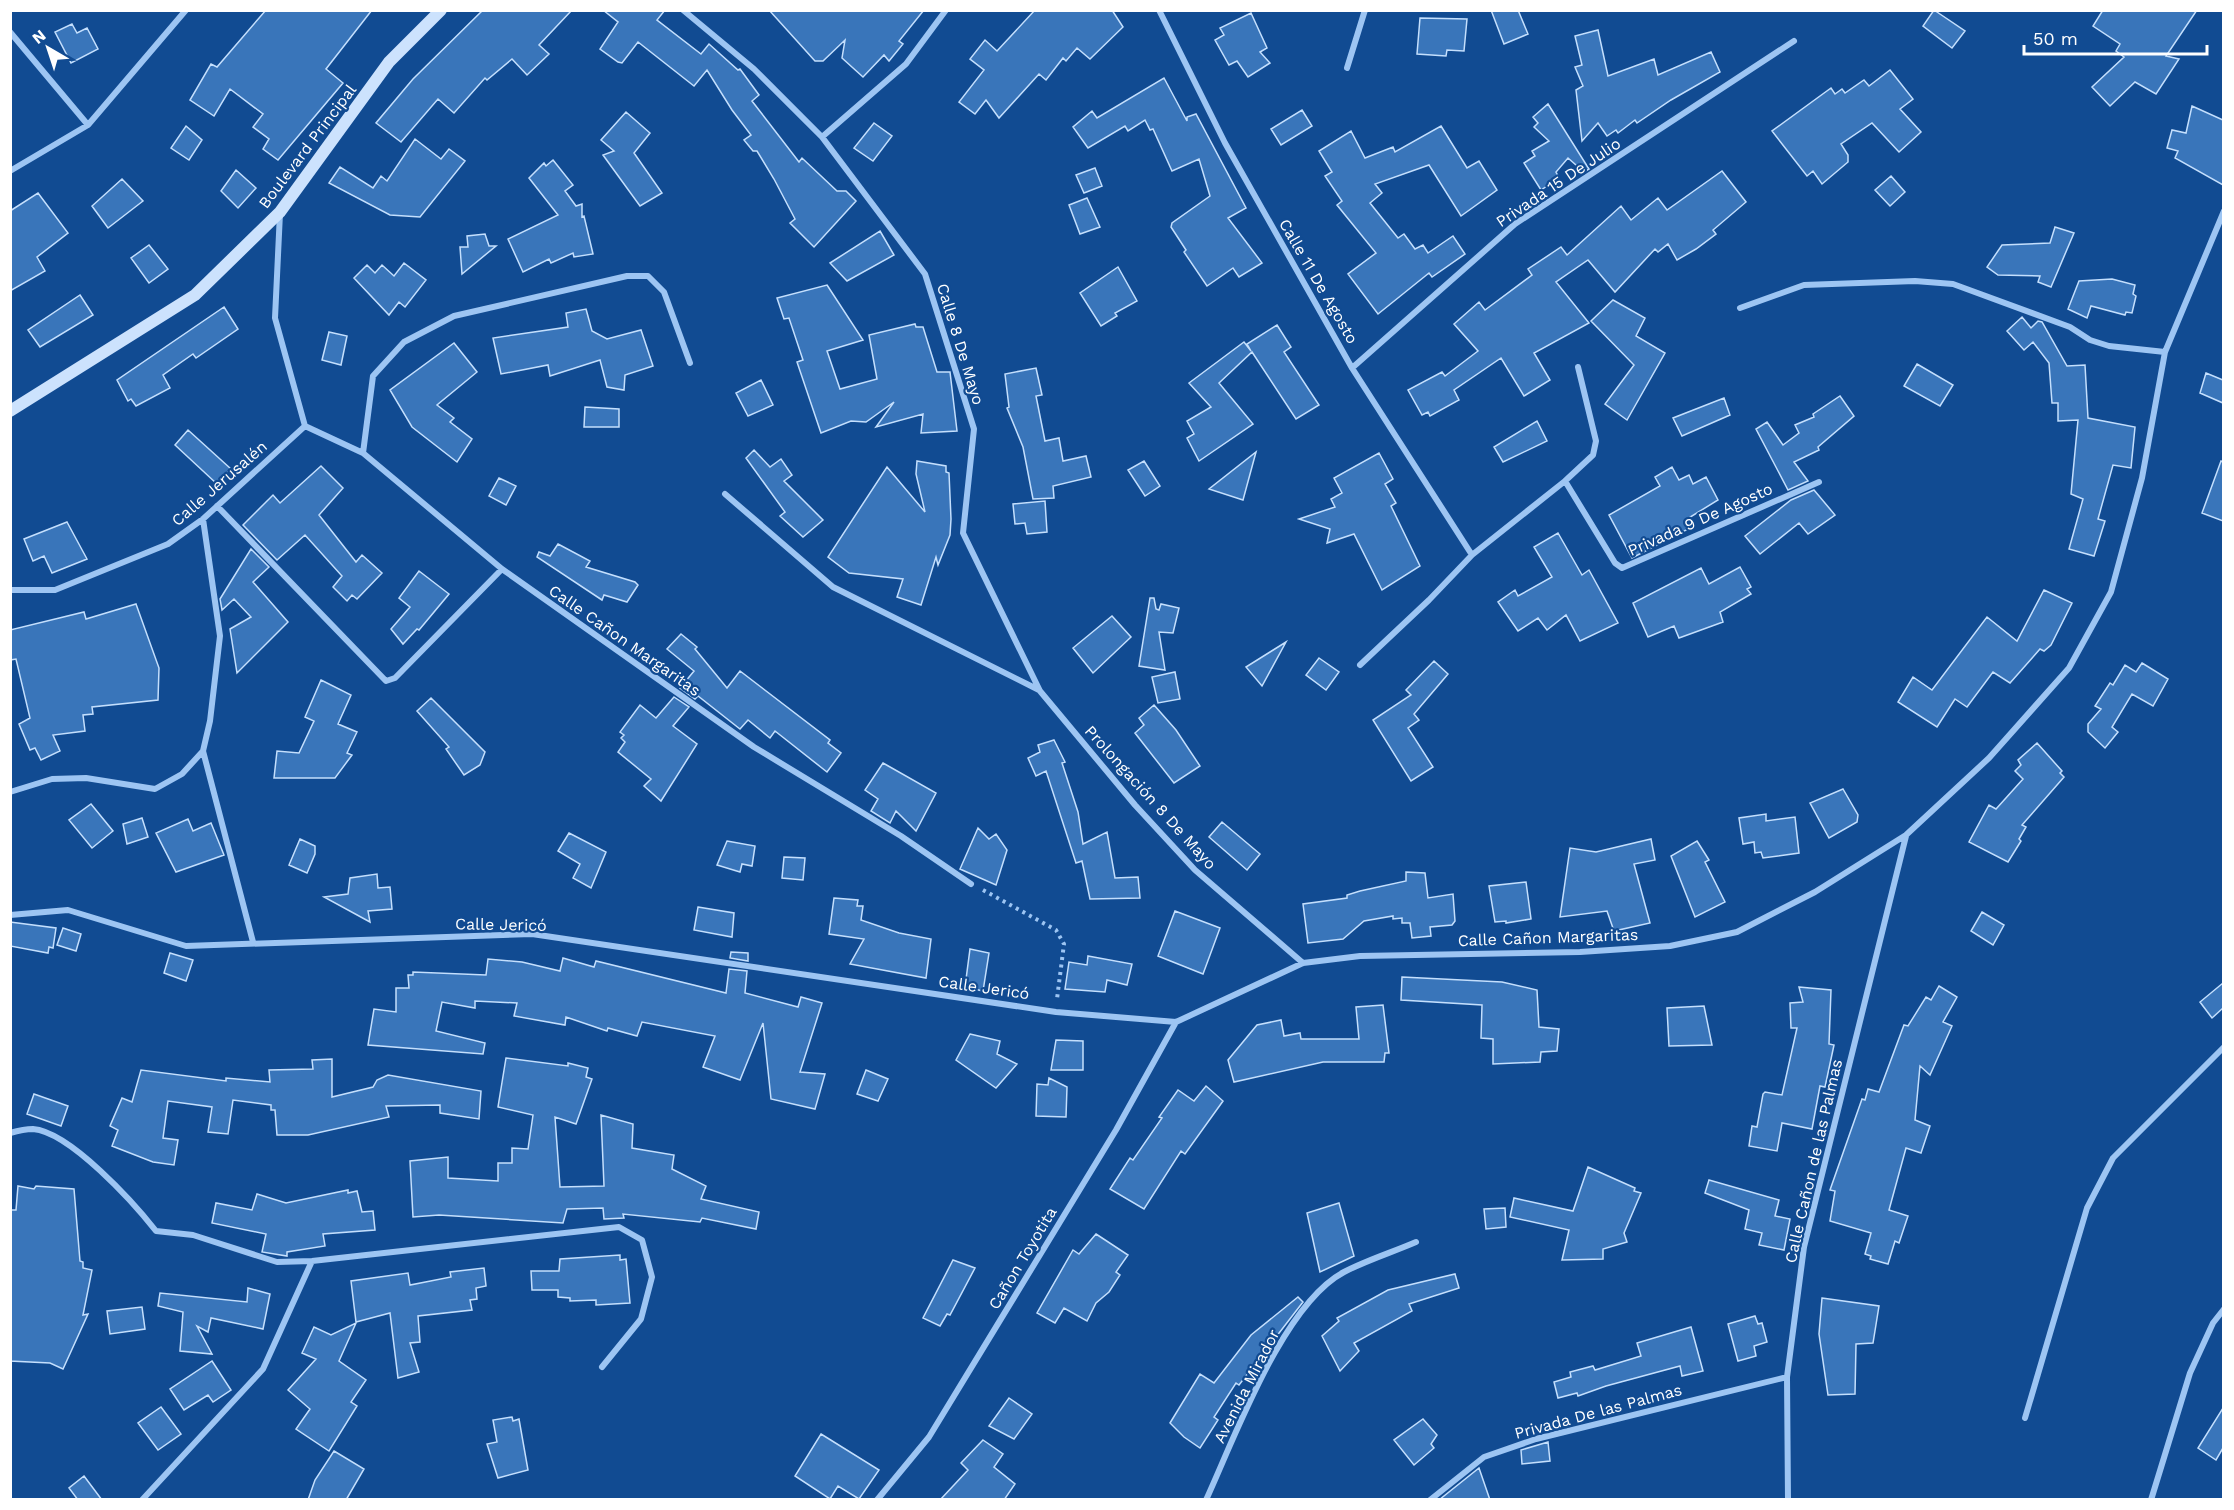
<svg xmlns="http://www.w3.org/2000/svg" width="2234" height="1510" font-family="'Work Sans',sans-serif">
<style>
.building{fill:#3975ba;stroke:#c4dffd;stroke-width:1.5}
.lines{fill:none;stroke-linecap:round;stroke-linejoin:round}
.path{stroke:#9dc5f3;stroke-width:4;stroke-dasharray:3 4.5;stroke-linecap:butt}
.street{stroke:#9dc5f3;stroke-width:6}
.secondary{stroke:#cce2fd;stroke-width:12}
.labels{text-anchor:middle;stroke-width:4.5;stroke-linejoin:round;paint-order:stroke}
.street-label{font-size:16px;fill:#fff;stroke:#114b92}
</style>
<rect width="100%" height="100%" fill="#114b92"/>
<path class="building" d="M266,10H372L326,69L343,83L278,160L263,149L269,139L253,127L263,114L230,89L214,116L190,100L211,64L217,67Z
M483,10H572L539,45L549,54L527,75L512,59L487,80L485,78L454,113L438,99L401,142L376,123L413,79Z
M603,10H665L657,20L701,54L709,44L738,70L740,69L759,95L752,101L799,162L802,158L837,191H846L856,201L814,247L790,223L795,219L774,179L757,151H753L744,140L751,135L732,110L707,70L694,86L638,42L622,63L618,62L600,49L618,22Z
M769,10H924L899,41L903,44L889,61L884,55L863,77L842,58L845,40L823,61H815Z
M1035,10H1112L1123,27L1090,59L1077,48L1066,61L1063,58L1046,80L1039,74L999,118L986,100L975,114L959,102L984,70L970,59L985,40L997,51Z
M1491,10H1518L1528,34L1504,44Z
M1934,10L1965,31L1952,48L1923,26Z
M2103,10H2197L2166,56L2179,59L2156,94L2135,82L2110,106L2092,87L2124,57L2116,51L2120,44L2093,26Z
M1251,13L1267,48L1260,52L1270,63L1248,77L1237,61L1229,65L1215,40L1224,35L1220,28Z
M1420,18L1467,19L1464,51L1447,50L1446,56L1417,54Z
M72,24L77,33L87,28L98,49L71,63L55,32Z
M1598,30L1608,76L1654,59L1658,75L1711,52L1720,72L1671,100L1637,123L1635,120L1618,133L1616,130L1607,136L1598,123L1582,141L1576,90L1583,86L1575,67L1582,65L1575,36Z
M1890,70L1913,99L1900,109L1921,132L1899,152L1872,123L1841,144L1848,155V162L1822,184L1813,171L1807,176L1772,131L1831,88L1835,94L1842,89L1845,93L1864,80L1869,86Z
M1164,78L1187,121V117L1196,114L1246,208L1228,218L1262,263L1239,277L1233,268L1207,286L1184,252L1186,250L1171,227L1172,223L1210,196L1199,159L1172,171L1153,129L1150,130L1145,120L1128,131L1125,126L1088,148L1073,127L1092,111L1097,118Z
M1548,104L1589,169L1584,172L1568,158L1556,172L1559,178L1541,190L1524,163L1535,156L1532,151L1549,141L1534,127L1538,123L1533,117Z
M2192,106L2223,120V185L2175,158L2178,151L2167,148L2172,130L2186,133Z
M1302,110L1312,126L1281,145L1271,129Z
M626,112L650,133L634,153L662,193L640,206L603,155L614,151L601,140Z
M874,123L892,136L873,161L854,148Z
M186,126L202,140L189,160L171,148Z
M1441,126L1467,168L1479,161L1497,190L1461,216L1429,165L1375,184L1382,193L1370,203L1398,238L1404,234L1415,249L1423,245L1428,253L1453,236L1465,254L1432,277L1429,273L1378,314L1348,274L1376,253L1337,205L1342,201L1325,176L1332,172L1319,151L1351,131L1365,158L1393,147L1395,152Z
M415,139L441,159L449,149L465,161L420,217L390,215L329,183L340,167L373,188L381,176L387,181Z
M553,160L573,185L565,191L576,206L582,204V217L584,216L593,254L574,257L573,253L551,263L549,259L523,272L508,239L558,215L529,178L544,163L546,166Z
M1095,168L1102,186L1084,193L1076,175Z
M236,170L256,188L238,208L221,191Z
M1722,171L1746,202L1713,230L1716,234L1696,249L1677,260L1668,244L1658,252L1655,249L1615,292L1588,260L1556,282L1589,323L1534,353L1550,380L1524,396L1501,358L1454,390L1459,400L1430,416L1428,412L1422,415L1408,390L1442,372L1445,376L1478,351L1454,324L1479,302L1485,310L1532,275L1528,269L1561,247L1567,255L1621,206L1631,220L1658,198L1667,210Z
M1891,176L1905,192L1890,206L1875,190Z
M122,179L143,201L108,228L92,206Z
M38,193L68,233L37,257L45,271L10,291V211Z
M1087,198L1100,227L1080,234L1069,205Z
M2055,227L2074,233L2051,287L2038,282L2040,276L1998,275L1987,267L2002,245L2050,243Z
M880,231L894,255L847,281L830,263Z
M485,234L489,246H496L462,274L460,247H468L467,236Z
M149,245L168,269L149,283L131,258Z
M404,263L426,280L405,307L399,302L389,315L354,278L367,265L375,273L382,265L394,276Z
M1118,267L1137,301L1115,313L1117,316L1101,326L1080,293Z
M2112,279L2135,285L2133,294L2136,296L2132,313L2126,312L2125,315L2091,306L2087,318L2068,309L2079,281Z
M827,285L863,340L827,351L840,389L877,379L869,335L915,324L916,327H923L937,372H950L957,431L921,433L923,414L876,427L894,402L866,422L851,421L821,433L797,362L803,360L789,318L784,319L777,298Z
M80,295L93,315L40,347L28,330Z
M1613,300L1645,318L1636,336L1665,353L1627,420L1605,404L1634,365L1591,321Z
M224,307L238,329L196,358L193,354L163,375L170,388L136,406L131,399L128,401L117,380Z
M586,309L592,331L607,339L641,330L653,366L625,375L624,390L607,387L600,360L550,376L548,365L501,374L493,338L568,327L566,313Z
M2022,317L2031,328L2038,321L2042,322L2067,366L2085,365L2088,418L2135,427L2131,468L2113,465L2098,519L2105,521L2094,556L2069,549L2083,499L2071,494L2078,420L2058,421V403H2052L2049,363L2033,342L2024,350L2007,331Z
M1277,325L1291,347L1284,352L1319,405L1296,419L1252,352L1219,383L1253,424L1199,461L1187,438L1194,434L1187,421L1211,407L1189,383L1244,342L1251,351L1247,344Z
M329,332L347,336L341,365L322,360Z
M454,343L477,372L437,405L454,418L450,422L472,439L457,462L412,427L390,390Z
M1917,364L1953,385L1940,406L1904,386Z
M1036,368L1042,395L1036,396L1045,441L1059,438L1063,461L1086,456L1091,477L1053,486L1054,498L1033,499L1023,447L1007,408L1009,407L1005,374Z
M2206,373L2223,380V403L2200,393Z
M761,380L773,405L748,416L736,393Z
M1840,396L1854,416L1818,447L1819,450L1794,462L1808,481L1788,490L1756,429L1767,422L1783,445L1799,433L1795,425L1814,417L1813,414Z
M1724,398L1730,415L1682,436L1673,418Z
M585,407L619,409V427H584Z
M1537,421L1547,441L1503,462L1494,447Z
M188,430L231,469L217,484L175,445Z
M754,450L770,467L781,459L792,475L784,481L823,520L803,537L780,516L785,512L746,458Z
M1256,452L1243,500L1209,489Z
M1379,453L1393,479L1385,484L1396,503L1391,506L1420,566L1382,590L1354,534L1327,543L1330,529L1299,519L1335,507L1331,499L1342,493L1334,478Z
M917,461L946,466V472L949,473L951,519L950,535L938,565L936,557L921,605L897,597L903,579L849,573L828,557L887,467L925,512L916,474Z
M1144,461L1160,486L1145,496L1128,470Z
M2221,461L2223,462V521L2202,513Z
M321,466L343,488L319,515L356,562L362,555L382,573L357,599L352,595L347,601L333,587L342,576L305,535L277,560L243,525L273,495L280,503Z
M1672,467L1679,480L1689,475L1693,484L1706,477L1718,500L1687,519L1692,527L1632,558L1609,515L1660,486L1655,477Z
M499,478L516,486L506,505L489,496Z
M1814,490L1835,515L1808,534L1799,523L1760,554L1745,536L1791,500Z
M1045,501L1047,532L1027,534L1025,523L1015,524L1013,504Z
M67,522L87,559L52,573L44,556L33,561L24,539Z
M1558,533L1582,575L1589,570L1618,623L1580,641L1566,615L1547,630L1538,618L1518,631L1498,602L1515,590L1518,596L1552,577L1534,547Z
M558,544L590,561L586,567L635,582L638,585L627,602L604,595L602,600L537,557L539,552L550,556Z
M251,549L269,567L253,582L288,622L237,673L230,629L251,617L234,599L222,610L220,599Z
M1740,567L1751,587L1747,589L1751,594L1720,612L1723,622L1679,638L1674,626L1648,637L1633,603L1701,568L1709,584Z
M419,571L449,594L419,630L417,629L403,644L391,629L410,607L399,598Z
M2044,590L2072,603L2051,645L2044,651L2040,649L2010,683L1993,672L1967,707L1955,699L1937,727L1898,702L1913,677L1932,690L1987,617L2017,641Z
M1150,598H1154L1156,609L1159,610L1161,604L1179,608L1173,633L1159,632L1165,670L1139,666Z
M136,604L159,668L158,700L92,707L93,714L83,715L85,731L53,735L60,751L41,760L35,748L30,750L19,724L30,718L16,659L10,660V630L84,612L86,619Z
M1112,616L1131,637L1093,673L1073,648Z
M681,634L697,647L695,649L727,688L740,671L830,740L828,743L841,753L827,772L775,731L770,738L748,720L740,729L698,696L695,699L680,688L694,671L667,649Z
M1286,642L1262,686L1246,667Z
M1319,658L1339,672L1326,690L1306,675Z
M1434,661L1448,674L1414,714L1419,720L1408,728L1433,767L1411,781L1373,720L1411,695L1406,690Z
M2142,663L2168,679L2153,706L2132,694L2112,727L2118,732L2105,748L2088,732V724L2101,709L2095,706L2110,683L2113,685L2125,665L2136,672Z
M1175,672L1180,699L1158,703L1152,677Z
M321,680L351,695L338,724L357,732L347,753L352,755L335,778H274L277,751L299,753L314,721L305,717Z
M674,697L689,707L673,726L697,744L661,801L644,786L651,779L618,752L625,742L621,738L624,735L620,732L640,705L656,718Z
M431,698L485,752L480,765L464,775L446,749L449,747L417,711Z
M1154,705L1176,730L1200,766L1174,783L1135,733L1144,725L1139,718Z
M1054,740L1065,762L1062,763L1078,812L1083,844L1107,832L1115,878L1138,877L1140,898L1090,899L1082,861L1076,863L1046,771L1036,776L1028,758L1040,752L1038,745Z
M2037,743L2062,771L2060,773L2064,777L2022,825L2026,827L2019,839L2021,841L2008,862L1969,842L1989,805L1996,809L2023,779L2015,771L2021,765L2018,760Z
M883,763L936,793L916,831L896,811L890,823L871,811L878,799L865,790Z
M1843,789L1858,815L1857,822L1829,838L1810,803Z
M91,804L113,831L92,848L69,820Z
M1766,814V821L1795,817L1799,853L1763,858L1761,852L1755,853L1754,842L1743,844L1739,818Z
M142,818L148,837L127,844L123,824Z
M188,819L193,831L211,823L224,855L176,872L156,833Z
M1222,822L1260,854L1247,870L1209,837Z
M978,828L989,839L996,834L1007,850L996,885L960,869Z
M569,833L606,852L591,888L573,878L580,864L558,851Z
M300,839L315,846V854L307,873L289,865Z
M1651,839L1655,860L1634,864L1650,923L1614,931L1607,911L1560,917L1570,848L1596,852Z
M727,841L755,846L752,866L742,864L740,872L717,865Z
M1697,841L1709,860L1705,862L1725,902L1695,917L1671,856Z
M784,857L805,858L803,880L782,878Z
M1406,872L1425,873L1428,898L1453,894L1455,921L1452,925L1430,927L1431,936L1412,938L1410,923H1402V918L1393,919V916L1364,921L1343,939L1308,943L1303,904L1347,898V895L1360,891L1406,881Z
M377,874L378,888L390,887L392,909L368,911L370,922L324,897L348,894L350,878Z
M1526,882L1531,919L1506,923V921L1495,922L1489,886Z
M834,898L858,900L857,906H863L861,920L899,933L931,939L926,978L850,964L864,939L829,934Z
M698,907L734,913L732,937L694,930Z
M1175,911L1220,928L1203,974L1158,956Z
M1982,912L2004,925L1993,945L1971,931Z
M10,922L56,928L53,948L49,947L48,953L10,946Z
M63,928L81,934L76,951L57,945Z
M970,949L989,953L983,991L965,987Z
M731,952L748,953V961L730,958Z
M170,953L193,960L186,981L164,973Z
M1088,956L1132,964L1127,985L1107,980L1105,992L1065,989L1069,962L1087,965Z
M563,958L594,967L596,961L726,993L729,969L747,971L745,993L798,1007L801,997L822,1003L800,1072L825,1074L815,1109L771,1099L763,1023L740,1080L703,1067L715,1036L642,1022L637,1036L608,1028L607,1031L566,1017L565,1025L514,1016L517,1003L475,1001V1008L442,1002L436,1031L485,1043L483,1054L368,1045L374,1009L396,1012V988H409L408,975H413V972L486,975L488,959L522,962L560,971Z
M1402,977L1502,982L1537,990L1539,1027L1559,1029L1557,1051L1541,1052L1540,1062L1493,1064V1039L1481,1038L1482,1005L1401,1000Z
M2223,983V1008L2212,1018L2200,1002Z
M1939,986L1957,997L1943,1022L1952,1026L1930,1075L1920,1066L1915,1120L1930,1126L1921,1153L1906,1148L1889,1210L1908,1216L1899,1243L1895,1241L1888,1264L1870,1259L1871,1256L1865,1254L1871,1233L1830,1221L1835,1191L1830,1190L1862,1099L1865,1100L1868,1089L1879,1092L1904,1025L1908,1026L1926,997L1931,1000Z
M1799,987L1831,990L1829,1044L1834,1045L1825,1087L1820,1086L1812,1129L1782,1123L1777,1151L1749,1146L1752,1126L1757,1127L1763,1094L1765,1092L1782,1095L1797,1028H1791L1790,1003L1803,1002Z
M1383,1005L1389,1053H1385L1384,1062H1323L1234,1082L1228,1060L1257,1025L1281,1020L1284,1036L1300,1033L1301,1039H1359L1356,1007Z
M1704,1006L1712,1045L1669,1046L1667,1008Z
M970,1034L1000,1041L997,1054L1017,1064L996,1088L956,1060Z
M1056,1040L1083,1041V1070H1051Z
M506,1058L568,1066V1063L588,1068L586,1077L592,1079L576,1124L555,1117L560,1187L604,1186L601,1115L633,1124L632,1148L674,1155L672,1169L706,1186L701,1199L759,1212L756,1229L702,1218L700,1222L623,1214L624,1218L604,1219L603,1208L567,1209L563,1223L439,1215L413,1217L410,1161L448,1157V1178L498,1181V1163H512V1148L528,1149L533,1115L498,1107Z
M332,1059V1097L373,1087L377,1080L388,1075L481,1091L479,1119L440,1113V1105L386,1106L389,1117L308,1135H277L275,1110H271V1105L233,1100L228,1134L208,1132L212,1107L168,1101L163,1138L178,1140L174,1165L153,1162L112,1146L118,1130L110,1126L122,1098L132,1102L141,1070L226,1081V1078L270,1082L269,1070L313,1069L312,1060Z
M866,1070L888,1079L878,1101L857,1094Z
M1049,1078L1067,1087L1066,1117L1036,1116L1037,1084L1048,1085Z
M1206,1086L1223,1101L1185,1154L1181,1151L1144,1209L1110,1189L1130,1158L1133,1160L1162,1118L1159,1117L1178,1090L1194,1101Z
M34,1094L68,1106L61,1126L27,1114Z
M1588,1167L1635,1188L1634,1191L1641,1193L1624,1233L1627,1242L1603,1249V1259L1562,1260L1569,1230L1510,1217L1514,1198L1573,1211Z
M1709,1180L1779,1200L1775,1216L1790,1219L1784,1250L1759,1245L1762,1233L1745,1229L1749,1210L1705,1193Z
M18,1186L34,1189L36,1186L74,1189L80,1261L83,1262V1268L92,1270L83,1315L88,1314L63,1369L50,1363L10,1361V1221L11,1210H16Z
M348,1190V1193L357,1191L362,1212L373,1211L375,1230L323,1234L325,1246L287,1252V1256L262,1252L266,1234L212,1223L216,1203L252,1210L257,1194L286,1203Z
M1339,1203L1354,1256L1320,1272L1307,1213Z
M1505,1208L1506,1227L1486,1229L1484,1209Z
M1096,1234L1128,1255L1116,1272L1120,1275L1109,1292L1096,1303L1087,1321L1064,1308L1055,1323L1037,1313L1073,1250L1079,1254Z
M620,1255V1260L626,1259L630,1303L596,1305V1300L570,1301V1298L558,1297V1290H532L531,1271H559L560,1259Z
M953,1260L975,1268L950,1315L947,1314L940,1326L923,1318Z
M484,1268L486,1286L476,1288L477,1299L470,1300L472,1310L418,1316L420,1342L410,1343L419,1372L398,1378L390,1313L356,1322L351,1281L408,1273L410,1285L451,1277L450,1272Z
M1455,1274L1459,1288L1409,1304L1412,1311L1354,1343L1359,1351L1340,1371L1322,1336L1339,1321L1337,1318L1388,1290Z
M248,1288L270,1294L263,1329L211,1318L208,1332L197,1326L212,1354L180,1351L183,1312L158,1306L160,1293L247,1302Z
M1298,1297L1303,1302L1239,1385L1236,1383L1214,1417L1218,1420L1200,1448L1184,1437L1170,1423L1200,1374L1214,1383L1251,1335Z
M1822,1298L1879,1306L1873,1343L1856,1344L1855,1394L1828,1395L1819,1334Z
M142,1307L145,1329L110,1334L107,1311Z
M1755,1316L1758,1324L1762,1323L1767,1342L1754,1346L1756,1356L1738,1361L1728,1324Z
M356,1323L339,1361L366,1380L351,1402L357,1406L329,1451L296,1429L310,1409L288,1390L316,1359L302,1353L314,1327L331,1335Z
M1691,1327L1703,1371L1682,1376L1680,1366L1606,1386L1578,1396L1577,1393L1558,1398L1554,1382L1571,1377L1570,1372L1593,1366L1595,1370L1641,1356L1637,1343Z
M212,1361L231,1390L213,1402L208,1395L184,1410L170,1389Z
M1009,1398L1032,1414L1014,1439L989,1426Z
M161,1407L181,1434L158,1450L138,1423Z
M2223,1408V1448L2216,1460L2198,1448Z
M512,1417L513,1421L519,1419L528,1470L498,1478L487,1444L497,1442L493,1420Z
M1423,1419L1437,1435L1431,1444L1434,1448L1414,1465L1394,1440Z
M821,1434L879,1470L859,1499L838,1486L830,1499L795,1476Z
M983,1440L1003,1454L994,1467L1015,1484L1004,1500H940L968,1470L961,1463Z
M1548,1442L1550,1461L1522,1464L1521,1450Z
M334,1451L364,1469L346,1500H308L315,1480Z
M1479,1468L1490,1500H1439Z
M84,1476L102,1500H78L69,1488Z"/>
<g class="lines">
<path class="path" d="M983,890L1056,930L1064,944L1057,999"/>
<path class="street" d="M683,10L754,69L822,137L925,274L974,429L963,533L1040,691L1135,805L1195,870L1303,963
M1159,10L1225,143L1352,368L1472,555
M10,32L88,125
M1347,68L1365,10
M822,137L906,64L946,10
M10,171L88,125L186,10
M280,213L275,318L305,426L363,453L502,569L754,747L901,836L971,884
M1740,308L1804,285L1915,281L1953,284L2070,327L2090,340L2109,346L2165,352
M1352,368L1515,224L1794,41
M363,453L373,376L404,342L454,316L627,276H648L664,292L690,363
M1565,481L1615,563L1622,568L1819,482
M725,494L833,587L1039,690
M217,506L386,681L395,678L502,569
M203,519L220,636L210,721L203,751L253,942
M10,590H55L168,544L203,519L305,426
M1360,665L1429,600L1472,555L1565,481L1593,455L1596,441L1578,367
M10,792L52,779L86,778L155,789L182,774L203,751
M10,915L68,910L186,946L532,934L1056,1012L1176,1022L1303,963L1360,956L1580,952L1670,946L1737,932L1815,892L1906,835L1989,758L2069,668L2111,592L2142,478L2165,352L2224,211
M10,1133C17,1131 26,1129 33,1129C70,1132 134,1203 156,1231L193,1235L277,1262L312,1261L619,1227L642,1240L652,1277L641,1319L602,1367
M2025,1418L2087,1208L2113,1158L2224,1047
M142,1500L263,1369L312,1261
M877,1500L929,1437L1116,1130L1176,1022
M1206,1500C1235,1437 1283,1304 1344,1272C1367,1260 1393,1252 1416,1242
M1430,1500L1484,1457L1536,1439L1787,1377
M1788,1500L1787,1377L1804,1247L1906,836
M2151,1500L2190,1373L2213,1323L2224,1309"/>
<path class="secondary" d="M10,411L195,295L280,212L389,62L441,10"/>
</g>
<g class="labels">
<g class="street-label">
<text transform="translate(307 146) rotate(-53)" y="6">Boulevard Principal</text>
<text transform="translate(1558 182) rotate(-34)" y="6">Privada 15 De Julio</text>
<text transform="translate(1319 281) rotate(60)" y="6">Calle 11 De Agosto</text>
<text transform="translate(961 344) rotate(73)" y="6">Calle 8 De Mayo</text>
<text transform="translate(219 483) rotate(-41)" y="6">Calle Jerusalén</text>
<text transform="translate(1700 519) rotate(-24)" y="6">Privada 9 De Agosto</text>
<text transform="translate(625 640) rotate(35)" y="6">Calle Cañon Margaritas</text>
<text transform="translate(1151 797) rotate(48)" y="6">Prolongación 8 De Mayo</text>
<text transform="translate(501 924) rotate(1)" y="6">Calle Jericó</text>
<text transform="translate(1548 937) rotate(-2)" y="6">Calle Cañon Margaritas</text>
<text transform="translate(984 987) rotate(8)" y="6">Calle Jericó</text>
<text transform="translate(1813 1161) rotate(-77)" y="6">Calle Cañon de las Palmas</text>
<text transform="translate(1022 1258) rotate(-59)" y="6">Cañon Toyotita</text>
<text transform="translate(1246 1386) rotate(-63)" y="6">Avenida Mirador</text>
<text transform="translate(1598 1411) rotate(-15)" y="6">Privada De las Palmas</text>
</g>
</g>
<rect width="2234" height="1510" fill="none" stroke="#ffffff" stroke-width="24"/>
<g transform="translate(48 48) rotate(321)" stroke="#114b92" stroke-width="4.5" paint-order="stroke">
<path d="M0-4.5L10 22L0 15L-10 22Z" fill="#ffffff"/>
<text y="-9" font-size="16" font-weight="bold" text-anchor="middle" fill="#ffffff">N</text>
</g>
<path d="M2024 45v9h183v-9" fill="none" stroke="#ffffff" stroke-width="3"/>
<text x="2033" y="45" font-size="18" fill="#ffffff" stroke="#114b92" stroke-width="4.5" paint-order="stroke">50 m</text>
</svg>
